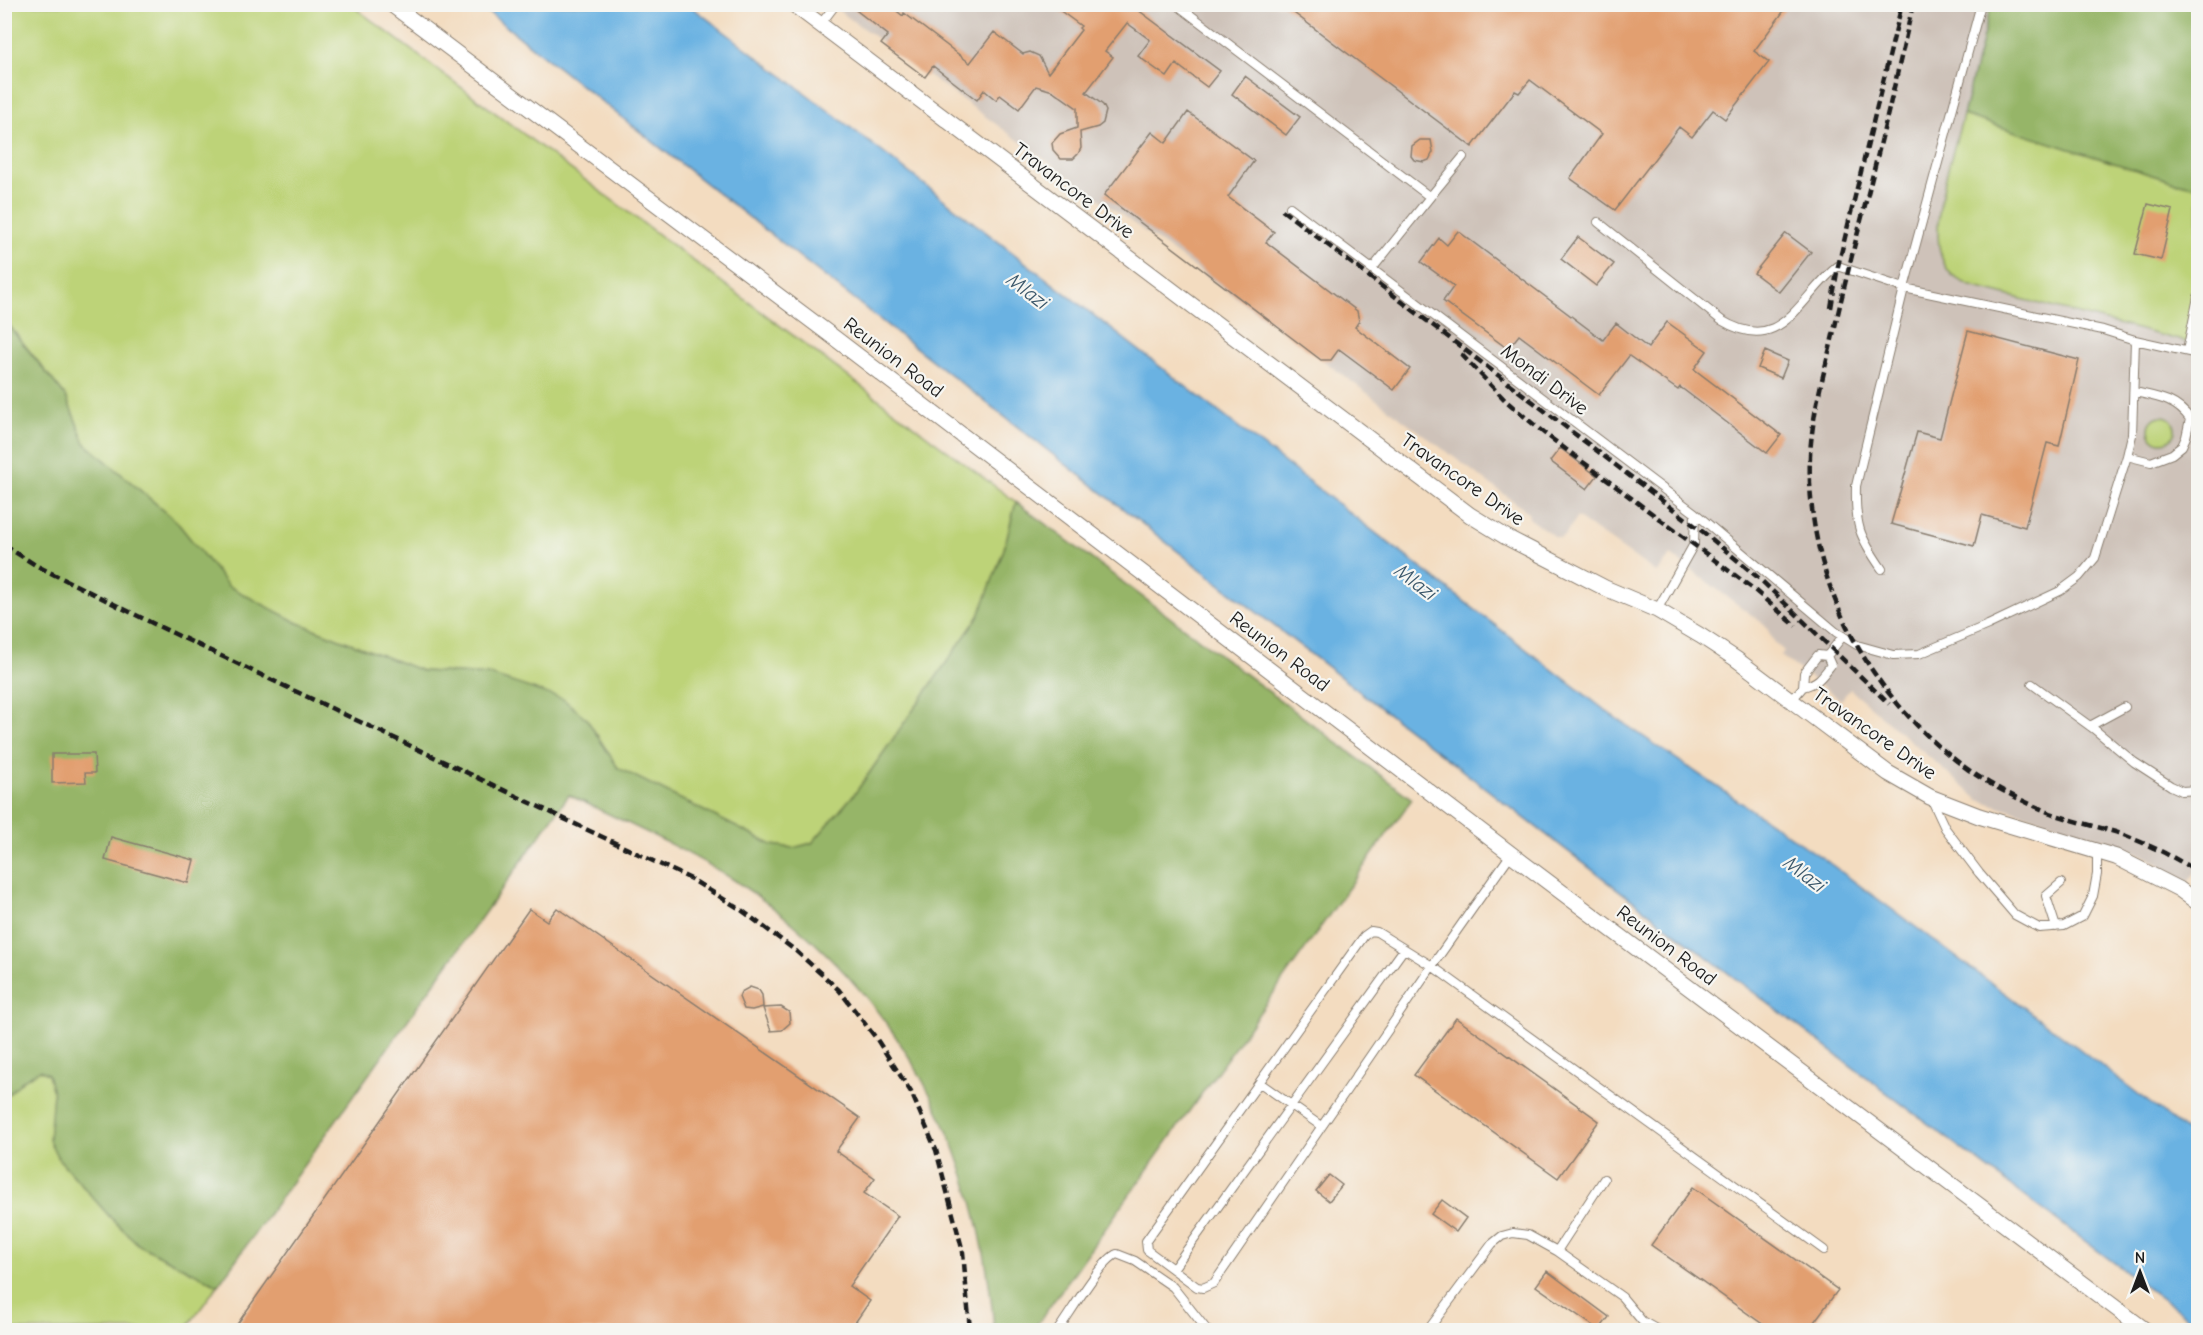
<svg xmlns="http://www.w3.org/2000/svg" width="2203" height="1335" font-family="'Comic Neue',sans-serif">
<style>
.industrial{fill:#cec2b9}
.green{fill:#bdd378;stroke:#6c784a;stroke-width:1.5}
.forest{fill:#96b568;stroke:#596842;stroke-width:1.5}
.water{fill:#6bb2e2;stroke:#44677f;stroke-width:1.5}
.building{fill:#e29f70}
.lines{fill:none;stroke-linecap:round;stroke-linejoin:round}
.service-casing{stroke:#887c6e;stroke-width:10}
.minor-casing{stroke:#887c6e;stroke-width:17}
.service{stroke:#fff;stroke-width:8}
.minor{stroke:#fff;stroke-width:15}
.rail{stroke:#1c1c1c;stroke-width:4.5;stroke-dasharray:9 4.5;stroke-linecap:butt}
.labels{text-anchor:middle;stroke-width:4.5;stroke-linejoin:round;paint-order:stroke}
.street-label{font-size:20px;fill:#1c1c1c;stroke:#f6f6f2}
.water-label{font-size:21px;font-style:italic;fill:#3c586b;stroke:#f6f6f2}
</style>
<rect width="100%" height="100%" fill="#f6f6f2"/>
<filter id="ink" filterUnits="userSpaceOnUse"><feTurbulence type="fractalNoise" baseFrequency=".0167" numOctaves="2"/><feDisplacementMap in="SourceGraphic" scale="12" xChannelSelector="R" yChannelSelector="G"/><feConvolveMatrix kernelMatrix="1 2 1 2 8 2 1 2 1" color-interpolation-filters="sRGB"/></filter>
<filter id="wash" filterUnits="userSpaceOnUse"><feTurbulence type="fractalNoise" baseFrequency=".008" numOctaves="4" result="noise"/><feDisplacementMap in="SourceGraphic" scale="24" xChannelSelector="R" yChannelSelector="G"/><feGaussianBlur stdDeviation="1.35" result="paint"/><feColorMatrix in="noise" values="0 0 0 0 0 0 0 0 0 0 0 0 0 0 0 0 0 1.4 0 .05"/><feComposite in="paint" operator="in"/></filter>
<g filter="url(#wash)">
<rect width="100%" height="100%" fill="#f3dcc0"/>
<path class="industrial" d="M831,5H2198V869L2188,882L2145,856L2112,842L1979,800L1850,689L1841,700L1781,656L1784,651L1775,643L1765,625L1671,555L1657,573L1577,517L1565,535L1560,538L1555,537L1529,518L1528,512L1324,361Z"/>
<path class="green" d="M4,5H351L1016,502L1004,549L979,616L856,792L812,843L793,848L772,845L618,768L586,718L490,675L422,671L296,622L228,586L176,521L85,443L66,397L5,320Z
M1963,115L2171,181L2198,187V345L1971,286C1965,283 1957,280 1952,275C1919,241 1953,156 1963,115Z
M2149 429a13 13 0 1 1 26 0a13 13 0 1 1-26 0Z
M40,1070L48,1075L53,1093L50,1140L58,1158L110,1217L139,1245L218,1285L185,1330H5L4,1098L23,1080Z"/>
<path class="forest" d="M1991,5H2198V187L2171,181L1963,115Z
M4,320L66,397L85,443L176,521L228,586L296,622L422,671L490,675L563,699L586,718L618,768L772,845L793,848L812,843L856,792L979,616L1004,549L1016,502L1412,799L1033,1330H994C980,1141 894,985 734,880C682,847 624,822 569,795L218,1285L139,1245L110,1217L58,1158L49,1140L53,1093L48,1074L40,1070L23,1080L5,1098Z"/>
<path class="water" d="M479,5H689L833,114L1610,714L1824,859L2068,1040L2198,1140V1325C1617,895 1046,452 479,5Z"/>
<g id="blocks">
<path class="building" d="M848,4H888L903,16L904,13L970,63L994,32L1023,54L1030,52L1039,56L1048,73L1081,30L1079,28L1081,26L1051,4H1130L1220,71L1207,87L1176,64L1167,77L1138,56L1150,40L1127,23L1105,51L1113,57L1086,92L1103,105L1106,111L1103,123L1098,127L1080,132L1081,148L1078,154L1073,159H1061L1053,150L1052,143L1060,134L1077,128V108L1053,91L1036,86L1019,109L1000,95L996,100L984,90L977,100L933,66L925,77L881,44L888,35Z
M1282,4H1789L1754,51L1769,62L1725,119L1713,110L1692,137L1679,127L1615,210L1570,178L1602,134L1530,80L1519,93L1515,91L1472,147Z
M1245,76L1300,117L1286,135L1232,94Z
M1188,112L1254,161L1228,197L1274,232L1266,242L1357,311L1359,321L1355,327L1410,369L1394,390L1339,349L1331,360H1321L1104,195L1152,132L1166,143Z
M1420,140H1431L1433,152L1429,160L1424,162L1414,160L1411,156L1412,146Z
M2148,204L2173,210L2161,260L2135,254Z
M1458,231L1603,340L1616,323L1648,348L1667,322L1707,351L1694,369L1781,435L1767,453L1680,387L1678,390L1629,356L1599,395L1519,335L1508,349L1443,301L1454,286L1421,262L1439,238L1447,245Z
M1786,233L1811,252L1779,292L1754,273Z
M1578,237L1614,264L1596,286L1561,259Z
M1968,331L2079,360L2059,446L2047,443L2025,527L1982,515L1974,546L1891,524L1917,432L1940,438Z
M1765,351L1788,361L1781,378L1758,368Z
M1560,448L1597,476L1587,489L1550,461Z
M52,754H94L95,773H85L86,782L52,783Z
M111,837L194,860L188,883L105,860Z
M557,908L860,1118L836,1151L875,1178L864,1193L898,1216L849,1286L870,1301L850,1330H233L529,909L547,921Z
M750,987L759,990L762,995L763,1007L752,1010L744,1009L739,997L741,992Z
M781,1007L789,1012L790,1023L782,1030L771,1031L763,1008Z
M1456,1018L1599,1121L1558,1178L1414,1075Z
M1329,1175L1342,1185L1329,1201L1316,1191Z
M1693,1187L1838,1290L1808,1330H1771L1651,1245Z
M1442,1200L1466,1218L1456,1232L1431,1214Z
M1547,1271L1609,1317L1599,1330L1536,1286Z"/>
</g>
</g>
<g filter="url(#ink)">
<use href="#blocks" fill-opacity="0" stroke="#887c6e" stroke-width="1.5"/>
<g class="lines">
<defs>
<path id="service" d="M1176,4L1430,197L1372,269
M820,25L836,4
M1430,197L1463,157
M1290,207L1695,513L1694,544L1657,610
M1598,222L1721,320C1782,357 1798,298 1838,266L1904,288L2103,330L2135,340L2198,354
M2187,351L2198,297
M2127,456L2151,462L2172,454L2182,446L2186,437L2190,419C2176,399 2157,397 2135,392
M1695,513L1836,632L1857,645L1893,655L1919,654L1988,625L2060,591L2079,577L2095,558L2127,456L2132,435L2135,340
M1882,569C1859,536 1855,526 1856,486L1904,288L1981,4
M1827,656L1843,636
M2032,684L2094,729L2134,762L2171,786L2182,791L2198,790
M1791,701L1803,687L1804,673L1818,655L1827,656L1831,665C1821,678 1819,682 1803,687
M2090,726L2125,707
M1931,798L1945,828L1979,873L2015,915L2039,928L2064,926L2083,916L2093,896L2097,874V851
M1511,854L1432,966L1214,1283L1203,1288L1197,1287L1147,1250L1146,1241L1364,936L1371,931L1377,932L1432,966L1824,1250
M2056,927L2046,896L2061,883
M1260,1083L1321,1126
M1557,1251L1604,1179
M1173,1269L1404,949
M1058,1330C1070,1314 1101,1260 1117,1254L1135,1261L1173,1287L1207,1330
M1428,1330L1492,1244L1502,1236L1513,1233L1528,1235L1557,1251L1622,1297L1642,1321L1658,1330"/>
<path id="minor" d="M391,4L828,333L1511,854L2145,1330
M793,4L1470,515L1506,537L1605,588L1657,610L1701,636L1736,659L1888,773L1930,797L1979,816L2116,857L2179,889L2198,903"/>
</defs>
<use href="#service" class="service-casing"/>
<use href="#minor" class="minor-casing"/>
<use href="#service" class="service"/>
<use href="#minor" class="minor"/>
<path class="rail" d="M1913,4C1896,81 1878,156 1858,232C1848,270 1839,309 1830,348C1821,383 1812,419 1810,455C1805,579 1867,695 1966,768C1991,786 2020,800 2048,812C2071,821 2097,826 2121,834C2147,844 2176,857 2198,873
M1282,210L1707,535L1761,580L1889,704
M1831,308L1838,266L1902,4
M1461,354L1506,401L1544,433L1752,588L1796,626
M4,545L37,566L156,625L691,879L740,909L796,951L839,990L876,1038L911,1092L936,1150L963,1252L970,1330"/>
</g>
</g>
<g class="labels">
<g class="street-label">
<text transform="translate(1074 190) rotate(37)" y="7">Travancore Drive</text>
<text transform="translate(894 357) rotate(37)" y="7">Reunion Road</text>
<text transform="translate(1545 379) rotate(37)" y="7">Mondi Drive</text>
<text transform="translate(1463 479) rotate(35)" y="7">Travancore Drive</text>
<text transform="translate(1280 651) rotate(37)" y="7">Reunion Road</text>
<text transform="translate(1875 733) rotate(35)" y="7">Travancore Drive</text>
<text transform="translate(1667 945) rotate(37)" y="7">Reunion Road</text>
</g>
<g class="water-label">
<text transform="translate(1028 291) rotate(37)" y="7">Mlazi</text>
<text transform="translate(1416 582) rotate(37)" y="7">Mlazi</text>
<text transform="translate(1805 874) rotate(37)" y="7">Mlazi</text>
</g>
</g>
<rect width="2203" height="1335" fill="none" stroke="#f6f6f2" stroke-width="24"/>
<g transform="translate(2140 1272)" stroke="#f6f6f2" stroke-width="4.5" paint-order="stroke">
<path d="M0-4.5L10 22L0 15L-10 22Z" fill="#1c1c1c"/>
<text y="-9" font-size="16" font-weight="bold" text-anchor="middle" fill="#1c1c1c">N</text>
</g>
</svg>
